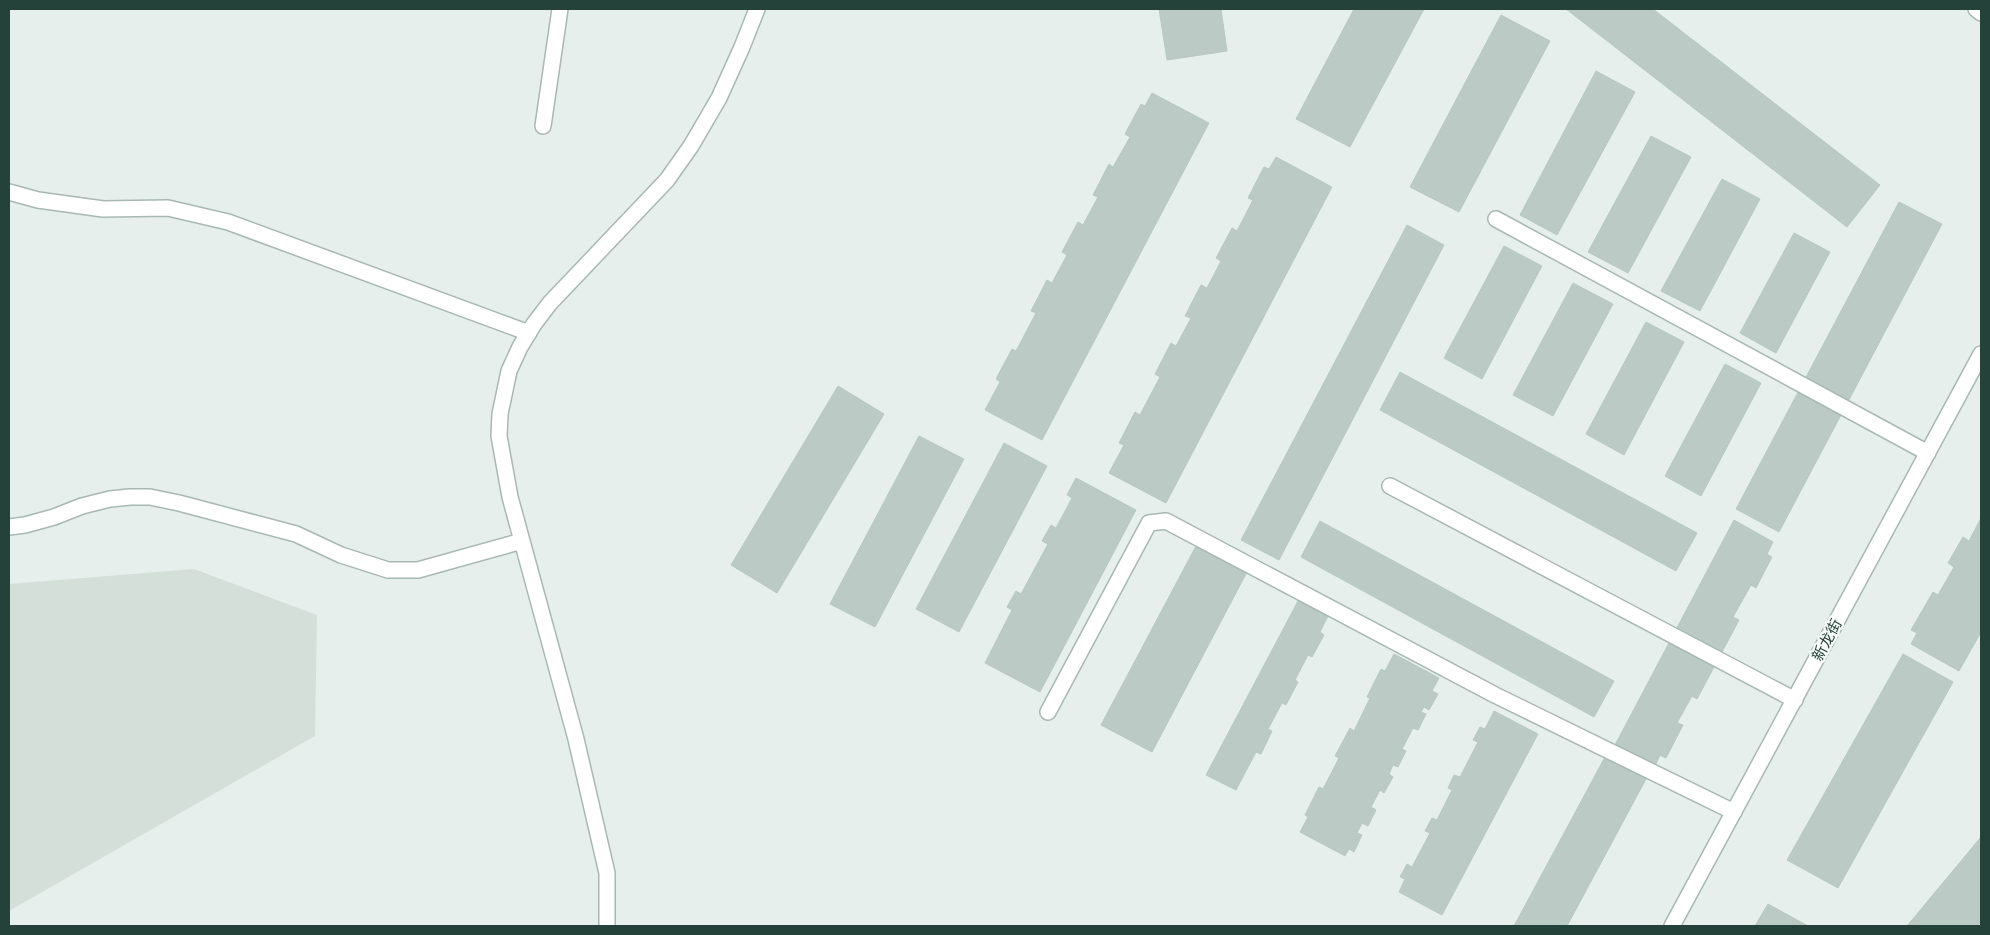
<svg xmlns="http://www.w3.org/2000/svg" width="1990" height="935" font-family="'PT Sans','Noto Sans SC',sans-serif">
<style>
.built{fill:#d4dfda}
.building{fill:#bbcac4;stroke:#b8c9c2}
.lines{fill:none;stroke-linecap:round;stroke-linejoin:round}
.minor-casing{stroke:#a8b8b2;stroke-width:18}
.minor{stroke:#fff;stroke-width:15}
.labels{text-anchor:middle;stroke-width:4.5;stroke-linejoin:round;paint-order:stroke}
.street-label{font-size:15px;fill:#24423a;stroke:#f7fbf9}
</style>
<rect width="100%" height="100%" fill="#e6efeb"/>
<path class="built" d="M194,569L317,615L315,736L9,911V584Z"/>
<path class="building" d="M1159,9H1221L1227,51L1167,60Z
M1354,9H1424L1350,147L1296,119Z
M1566,9H1653L1880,185L1847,227Z
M1501,15L1550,41L1459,212L1410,187Z
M1596,71L1635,92L1557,235L1520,215Z
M1152,93L1209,123L1042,440L985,410L1000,382L996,379L1012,349L1016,351L1036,313L1031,311L1047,280L1052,283L1067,255L1062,252L1078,222L1083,225L1098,197L1093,195L1109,164L1113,167L1130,137L1125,134L1141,104L1145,106Z
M1651,136L1691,157L1628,273L1588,252Z
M1276,157L1332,187L1166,503L1109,473L1124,445L1119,443L1135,412L1140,415L1160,377L1155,374L1171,343L1176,346L1191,318L1185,316L1201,285L1207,288L1221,261L1216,258L1232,228L1237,231L1253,200L1248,198L1264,167L1269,169Z
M1722,179L1760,199L1700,311L1661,291Z
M1899,202L1942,224L1779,532L1736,509Z
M1407,225L1444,245L1279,560L1241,540Z
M1794,233L1830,252L1776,353L1740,333Z
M1504,246L1542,266L1482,379L1444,358Z
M1573,283L1613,304L1553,416L1513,395Z
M1646,322L1684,342L1624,455L1586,434Z
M1725,364L1761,383L1701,496L1665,476Z
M1400,372L1697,533L1676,571L1380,410Z
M838,386L884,414L777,593L731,565Z
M919,436L964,459L875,627L830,604Z
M1004,443L1047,466L959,632L916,609Z
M1076,478L1136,510L1040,692L985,663L1012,610L1007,607L1016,591L1021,594L1048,544L1042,541L1051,525L1056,528L1072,498L1067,495Z
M1981,518V632L1959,671L1911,644L1917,633L1911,630L1933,592L1938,595L1954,567L1948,563L1963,537L1969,541Z
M1734,520L1773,542L1767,554L1772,557L1756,588L1751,585L1733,617L1739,620L1697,699L1692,696L1677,723L1683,725L1666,758L1660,755L1655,766L1615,745Z
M1320,521L1614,681L1594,717L1301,557Z
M1196,546L1247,572L1152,752L1101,725Z
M1298,601L1328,616L1320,632L1324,635L1312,657L1308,655L1295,680L1298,682L1286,705L1282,703L1268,729L1272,731L1261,754L1256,752L1236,790L1206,775Z
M1394,654L1439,678L1432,691L1438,694L1429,710L1424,707L1421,712L1426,714L1418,730L1413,728L1402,749L1406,751L1398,767L1393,765L1389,774L1393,777L1384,793L1380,790L1371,807L1376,810L1368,826L1362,823L1357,833L1362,835L1354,852L1349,849L1345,856L1300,832L1308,817L1305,815L1319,787L1323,789L1339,758L1335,756L1350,728L1354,731L1370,698L1367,697L1381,669L1385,671Z
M1903,654L1953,682L1838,888L1787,860Z
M1494,711L1538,734L1442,915L1399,892L1405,879L1400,877L1407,864L1412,867L1430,833L1425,831L1432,818L1437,820L1452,790L1448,788L1454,775L1460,777L1478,742L1473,740L1480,727L1485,729Z
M1605,757L1646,779L1567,926H1514Z
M1981,837V922L1977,926H1907Z
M1768,904L1808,926H1755Z"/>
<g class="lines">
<defs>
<path id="minor" d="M1976,9L1981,13
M543,126L560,9
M9,192L38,200L103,209L168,208L228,222L529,333
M1496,219L1928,453
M1390,486L1795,700
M9,527L25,525L54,517L82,506L110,499L130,497H150L179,503L296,534L341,555L388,570H418L522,541
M1048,712L1149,523L1166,521L1495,695L1734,812
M607,926V873L576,739L510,497L499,436L500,414L509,371L520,347L534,324L550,303L667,180L691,146L719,98L742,47L757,9
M1672,926L1981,354"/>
</defs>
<use href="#minor" class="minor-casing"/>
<use href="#minor" class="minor"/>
</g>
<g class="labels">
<g class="street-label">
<text transform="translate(1827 640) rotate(-62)" y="5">新龙街</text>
</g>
</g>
<rect width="1990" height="935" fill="none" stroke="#24423a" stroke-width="20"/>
</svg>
